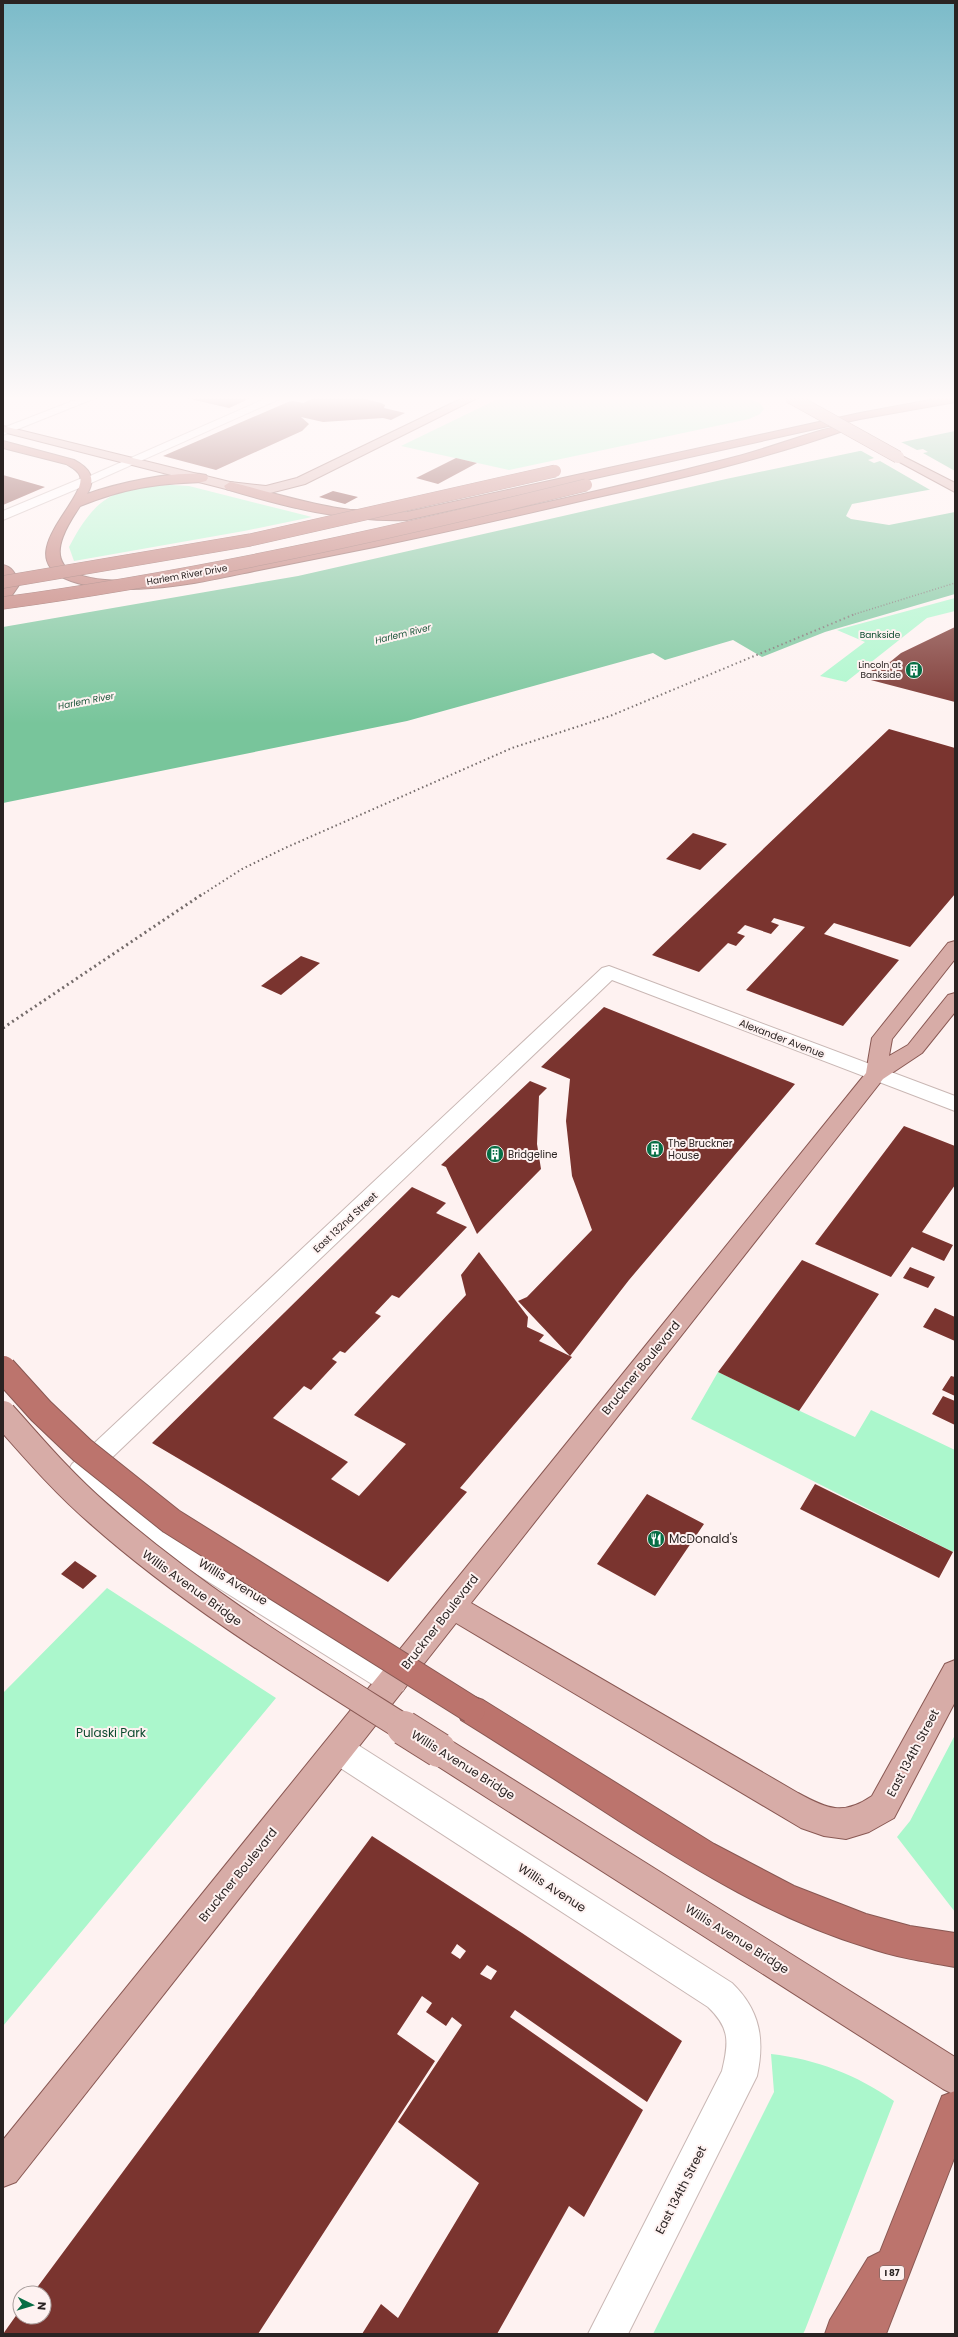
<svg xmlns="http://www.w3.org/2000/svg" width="958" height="2337" font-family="Poppins,sans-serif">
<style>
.green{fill:#abf7cc}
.water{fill:#78c59b}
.pier{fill:#fef2f1}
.building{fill:#7a342f;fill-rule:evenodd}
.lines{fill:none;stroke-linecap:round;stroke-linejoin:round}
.minor-casing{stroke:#c9b7b4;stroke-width:2}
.secondary-casing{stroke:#c9b7b4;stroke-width:2}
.primary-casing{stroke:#895853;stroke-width:2}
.motorway-casing{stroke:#895853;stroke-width:2}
.minor{fill:#fff;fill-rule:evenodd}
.secondary{fill:#fff;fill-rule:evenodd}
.primary{fill:#d7aca7;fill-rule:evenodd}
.motorway{fill:#bc746d;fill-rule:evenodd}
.rail-far2{stroke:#746b6a;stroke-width:1.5;stroke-dasharray:1 2;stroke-linecap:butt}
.rail-far1{stroke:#746b6a;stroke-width:2;stroke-dasharray:1.5 3;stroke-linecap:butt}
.rail{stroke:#746b6a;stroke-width:3;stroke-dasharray:2 3.5;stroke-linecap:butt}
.primary-bridge-far2-casing{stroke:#895853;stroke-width:13;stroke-linecap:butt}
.primary-bridge-far1-casing{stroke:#895853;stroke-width:28;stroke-linecap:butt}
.primary-bridge-casing{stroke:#895853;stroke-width:36;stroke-linecap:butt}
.motorway-bridge-far1-casing{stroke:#895853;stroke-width:13;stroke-linecap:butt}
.motorway-bridge-casing{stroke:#895853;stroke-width:28;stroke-linecap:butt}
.primary-bridge-far2{stroke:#d7aca7;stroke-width:12}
.primary-bridge-far1{stroke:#d7aca7;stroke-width:26}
.primary-bridge{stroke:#d7aca7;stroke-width:34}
.motorway-bridge-far1{stroke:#bc746d;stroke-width:12}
.motorway-bridge{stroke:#bc746d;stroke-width:26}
.labels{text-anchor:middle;stroke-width:4;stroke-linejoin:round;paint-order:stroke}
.far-street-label{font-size:9px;fill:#2a2322;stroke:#fef2f1}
.far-water-label{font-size:9px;font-style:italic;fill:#175236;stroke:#fef2f1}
.far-park-label{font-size:9px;fill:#0b4a2e;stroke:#fef2f1}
.far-poi-label{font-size:9px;fill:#2a2322;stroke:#fef2f1;text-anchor:end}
.shield{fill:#fef2f1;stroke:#6a6160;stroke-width:1}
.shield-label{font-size:9px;font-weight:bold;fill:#2a2322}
.street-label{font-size:10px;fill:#2a2322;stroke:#fef2f1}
.poi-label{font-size:10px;fill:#2a2322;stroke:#fef2f1;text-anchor:start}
.near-street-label{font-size:12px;fill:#2a2322;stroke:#fef2f1}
.near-poi-label{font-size:12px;fill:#2a2322;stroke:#fef2f1;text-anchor:start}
.near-park-label{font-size:12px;fill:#0b4a2e;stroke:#fef2f1}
</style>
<rect width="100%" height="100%" fill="#fef2f1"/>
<path class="green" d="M502,397H742L760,403L764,409L760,414L749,419L509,470L401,446Z
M172,485L189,486L312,517L244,531L74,561L69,547C96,496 114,487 172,485Z
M955,598V611L927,618L846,682L820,676L865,642L837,630Z
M718,1372L855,1437L871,1410L955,1450V1549L953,1552L691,1419Z
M107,1588L276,1698L3,2026V1693Z
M955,1735V1912L897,1837L910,1821Z
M771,2054C816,2059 857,2075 894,2101L805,2330L803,2334H653L774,2092Z"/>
<path class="water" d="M955,431V485L852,504L846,516L851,519L889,525L955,512V594L825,632L762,657L733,640L665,660L653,653L407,721L3,803V627L298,576L726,479Z"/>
<path class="pier" d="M897,440L917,450L923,449L928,452L923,453L955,471V487L932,491L880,461L874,463L868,460L874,458L856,448Z"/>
<path class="building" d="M212,397H253L229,408L186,398Z
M317,397H358L381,403L385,405L384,408L405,413L391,420L383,418L323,422L301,417L309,424L302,431L216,470L163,456L288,402L293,401L303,403Z
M456,458L477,463L438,484L416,478Z
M3,475L45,487L3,505Z
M333,491L358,497L345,504L319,497Z
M955,627V702L863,678L883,661L890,662L901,653Z
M889,729L955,748V894L910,947L834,923L824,934L899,960L843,1026L746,990L805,927L774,918L771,922L779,925L771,934L745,925L737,933L745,936L736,946L728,943L699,972L652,955Z
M693,833L727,844L700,870L666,859Z
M301,956L320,963L281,995L261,986Z
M604,1007L795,1084L629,1280L570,1356L518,1301L527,1297L592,1230L572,1176L566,1121L570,1079L541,1067Z
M530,1081L547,1088L539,1096L537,1144L541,1169L477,1234L446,1167L441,1165Z
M904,1126L955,1146V1185L922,1232L953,1245L944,1261L912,1247L891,1277L815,1244Z
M412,1187L446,1203L436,1213L467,1227L399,1298L392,1295L375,1313L381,1316L345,1353L340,1351L332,1359L337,1362L311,1390L304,1386L273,1418L348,1462L331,1479L359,1496L406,1444L354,1415L466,1295L461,1275L479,1252L528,1317L527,1327L544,1335L539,1341L572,1357L460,1488L467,1492L388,1582L152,1443Z
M802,1260L879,1294L799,1411L718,1372Z
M910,1267L935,1277L928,1288L903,1278Z
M935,1308L955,1317V1341L923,1327Z
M951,1376L955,1377V1396L942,1390Z
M943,1396L955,1401V1425L932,1414Z
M815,1484L953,1552L939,1578L800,1509Z
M647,1494L704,1524L655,1596L597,1564Z
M75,1561L97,1576L83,1589L61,1574Z
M372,1836L522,1933L682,2041L647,2102L515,2010L510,2017L643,2110L584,2217L569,2206L497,2334H362L381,2304L398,2318L479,2183L398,2122L462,2025L452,2017L446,2026L426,2012L432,2003L422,1996L397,2034L435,2061L258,2334H3L20,2310V2317H44V2293H33ZM457,1944L466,1951L460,1959L451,1953ZM487,1965L497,1971L491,1980L480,1974Z"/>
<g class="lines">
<defs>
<path id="minor" d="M83,397H98L3,435V428Z
M87,476L93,480L91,483L3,520V511Z
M609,966L955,1096V1111L612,980L99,1470L154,1516L204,1550L403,1673L408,1682L403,1691L393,1695L383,1691L185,1567L135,1532L72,1478L68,1471L72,1464L602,968Z
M339,1736L350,1740L732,1983C760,2010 765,2039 757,2076L628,2334H588L722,2071C729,2042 730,2028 708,2007L328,1760L324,1750L328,1740Z"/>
<path id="secondary" d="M269,397H284L91,483L87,484L81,480Z"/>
<path id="primary" d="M465,397H479L305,484L266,494L230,490L3,432V426L230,482L266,486L297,478Z
M898,454L955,483V492L894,459L892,457L894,455Z
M955,941V959L892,1039L889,1056L908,1045L948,995L955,993V1012L922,1053L883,1079L471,1603L798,1793C827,1809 843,1816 872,1796L945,1664L955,1660V1702L894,1818L869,1832L846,1839L824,1836L801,1828L456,1623L16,2182L3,2187V2140L866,1073L872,1038L948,943Z
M439,1736L450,1740L955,2057V2095L943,2089L428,1760L424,1750L428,1740Z"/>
<path id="motorway" d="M946,397H955V402L860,419L407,520C344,522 286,507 226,489L224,486L230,482C295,498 338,515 407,512L860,413Z
M839,426L843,427L845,429L843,431C760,460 675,480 589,499C517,516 446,532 374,547C334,555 294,563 254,571C220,578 187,586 152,588C124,590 90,590 64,578C13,553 88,499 80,476C78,470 71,467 66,464L3,448V441L74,460C89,468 97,478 87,494C114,484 179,469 206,475L208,478L206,481L202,482C153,484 125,488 80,506C71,520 51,548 64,565C77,583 131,582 151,580C216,576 280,558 343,545C474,519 606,491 735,457C770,448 804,434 839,426Z
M3,565C13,567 17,576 19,585L8,601L3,602V588L5,585Z
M472,1696L483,1700L714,1844L794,1886L866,1914L910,1926L955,1933V1967C925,1962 895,1957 866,1947C777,1920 697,1871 619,1821C567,1787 514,1753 461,1720L457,1710L461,1700Z
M955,2091V2156L886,2334H825L830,2320L868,2258L880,2252L942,2096Z"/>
</defs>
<use href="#minor" class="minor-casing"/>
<use href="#secondary" class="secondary-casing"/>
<use href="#primary" class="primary-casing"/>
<use href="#motorway" class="motorway-casing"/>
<use href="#minor" class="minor"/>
<use href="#secondary" class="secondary"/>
<use href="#primary" class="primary"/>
<use href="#motorway" class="motorway"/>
<path class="rail-far2" d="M852,615L955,583"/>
<path class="rail-far1" d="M200,896L242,869L285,848L512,748L610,716L855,614"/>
<path class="rail" d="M3,1028L201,895"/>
<defs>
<path id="primary-bridge-far2" d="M790,397L898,457"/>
<path id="primary-bridge-far1" d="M3,1414C34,1449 64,1484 99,1514C193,1597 300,1662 406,1729"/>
<path id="primary-bridge" d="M404,1728L439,1750"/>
<path id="motorway-bridge-far1" d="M3,582L250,540L555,471
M3,603C200,576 393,533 586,485"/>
<path id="motorway-bridge" d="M3,1369L41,1411L82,1450L171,1521L472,1710"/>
</defs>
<use href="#primary-bridge-far2" class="primary-bridge-far2-casing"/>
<use href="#primary-bridge-far1" class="primary-bridge-far1-casing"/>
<use href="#primary-bridge" class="primary-bridge-casing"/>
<use href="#motorway-bridge-far1" class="motorway-bridge-far1-casing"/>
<use href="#motorway-bridge" class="motorway-bridge-casing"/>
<use href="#primary-bridge-far2" class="primary-bridge-far2"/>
<use href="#primary-bridge-far1" class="primary-bridge-far1"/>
<use href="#primary-bridge" class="primary-bridge"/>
<use href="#motorway-bridge-far1" class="motorway-bridge-far1"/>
<use href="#motorway-bridge" class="motorway-bridge"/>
</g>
<linearGradient id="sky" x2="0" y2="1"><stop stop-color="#7bbbc9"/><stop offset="0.55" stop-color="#fff9f9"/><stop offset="1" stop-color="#fff9f9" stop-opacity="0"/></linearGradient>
<rect width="958" height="724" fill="url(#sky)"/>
<defs>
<symbol id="building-disc" viewBox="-11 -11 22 22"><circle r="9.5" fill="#066e45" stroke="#fef2f1"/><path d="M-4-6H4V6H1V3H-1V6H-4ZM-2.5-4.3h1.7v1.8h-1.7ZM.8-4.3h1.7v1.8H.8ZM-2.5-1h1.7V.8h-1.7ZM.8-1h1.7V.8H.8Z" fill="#fff"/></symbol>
<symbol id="restaurant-disc" viewBox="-11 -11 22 22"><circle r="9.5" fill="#066e45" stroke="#fef2f1"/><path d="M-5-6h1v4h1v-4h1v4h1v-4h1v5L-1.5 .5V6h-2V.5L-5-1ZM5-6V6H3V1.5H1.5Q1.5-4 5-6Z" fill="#fff"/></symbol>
</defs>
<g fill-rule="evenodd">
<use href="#building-disc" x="904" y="660" width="20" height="20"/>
<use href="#building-disc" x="645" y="1139" width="20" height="20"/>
<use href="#building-disc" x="485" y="1144" width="20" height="20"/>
<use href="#restaurant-disc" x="646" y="1529" width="20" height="20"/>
</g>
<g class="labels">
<g class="far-street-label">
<text transform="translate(187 575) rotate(-10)" y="3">Harlem River Drive</text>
</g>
<g class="far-water-label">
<text transform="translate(403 634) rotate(-14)" y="3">Harlem River</text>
<text transform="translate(86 701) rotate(-11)" y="3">Harlem River</text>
</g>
<g class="far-park-label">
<text x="880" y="638">Bankside</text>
</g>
<g class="far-poi-label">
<text x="901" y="668">Lincoln at<tspan x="901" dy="10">Bankside</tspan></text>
</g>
<rect class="shield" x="880" y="2266" width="24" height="14" rx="3"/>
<g class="shield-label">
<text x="892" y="2276">I 87</text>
</g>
<g class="street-label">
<text transform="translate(782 1038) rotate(21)" y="4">Alexander Avenue</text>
<text transform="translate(345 1222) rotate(-43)" y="4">East 132nd Street</text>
</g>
<g class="poi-label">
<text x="668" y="1147">The Bruckner<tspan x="668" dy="12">House</tspan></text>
<text x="508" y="1158">Bridgeline</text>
</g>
<g class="near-street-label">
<text transform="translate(641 1368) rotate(-51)" y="4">Bruckner Boulevard</text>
<text transform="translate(233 1582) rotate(31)" y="4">Willis Avenue</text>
<text transform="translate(192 1588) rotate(36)" y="4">Willis Avenue Bridge</text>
<text transform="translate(440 1622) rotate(-52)" y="4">Bruckner Boulevard</text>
<text transform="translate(913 1753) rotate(-62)" y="4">East 134th Street</text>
<text transform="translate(463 1765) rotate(32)" y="4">Willis Avenue Bridge</text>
<text transform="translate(238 1875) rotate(-51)" y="4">Bruckner Boulevard</text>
<text transform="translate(552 1888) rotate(33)" y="4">Willis Avenue</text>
<text transform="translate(737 1939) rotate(32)" y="4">Willis Avenue Bridge</text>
<text transform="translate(681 2190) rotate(-63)" y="4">East 134th Street</text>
</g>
<g class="near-poi-label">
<text x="669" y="1543">McDonald's</text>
</g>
<g class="near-park-label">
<text x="111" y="1737">Pulaski Park</text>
</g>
</g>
<rect width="958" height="2337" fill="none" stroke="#2a2322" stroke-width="8"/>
<g transform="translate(32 2305) rotate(95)"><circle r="19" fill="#fef2f1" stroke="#a99f9e"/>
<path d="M0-3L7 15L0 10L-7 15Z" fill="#066e45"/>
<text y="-6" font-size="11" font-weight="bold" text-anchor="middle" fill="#2a2322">N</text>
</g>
</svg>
